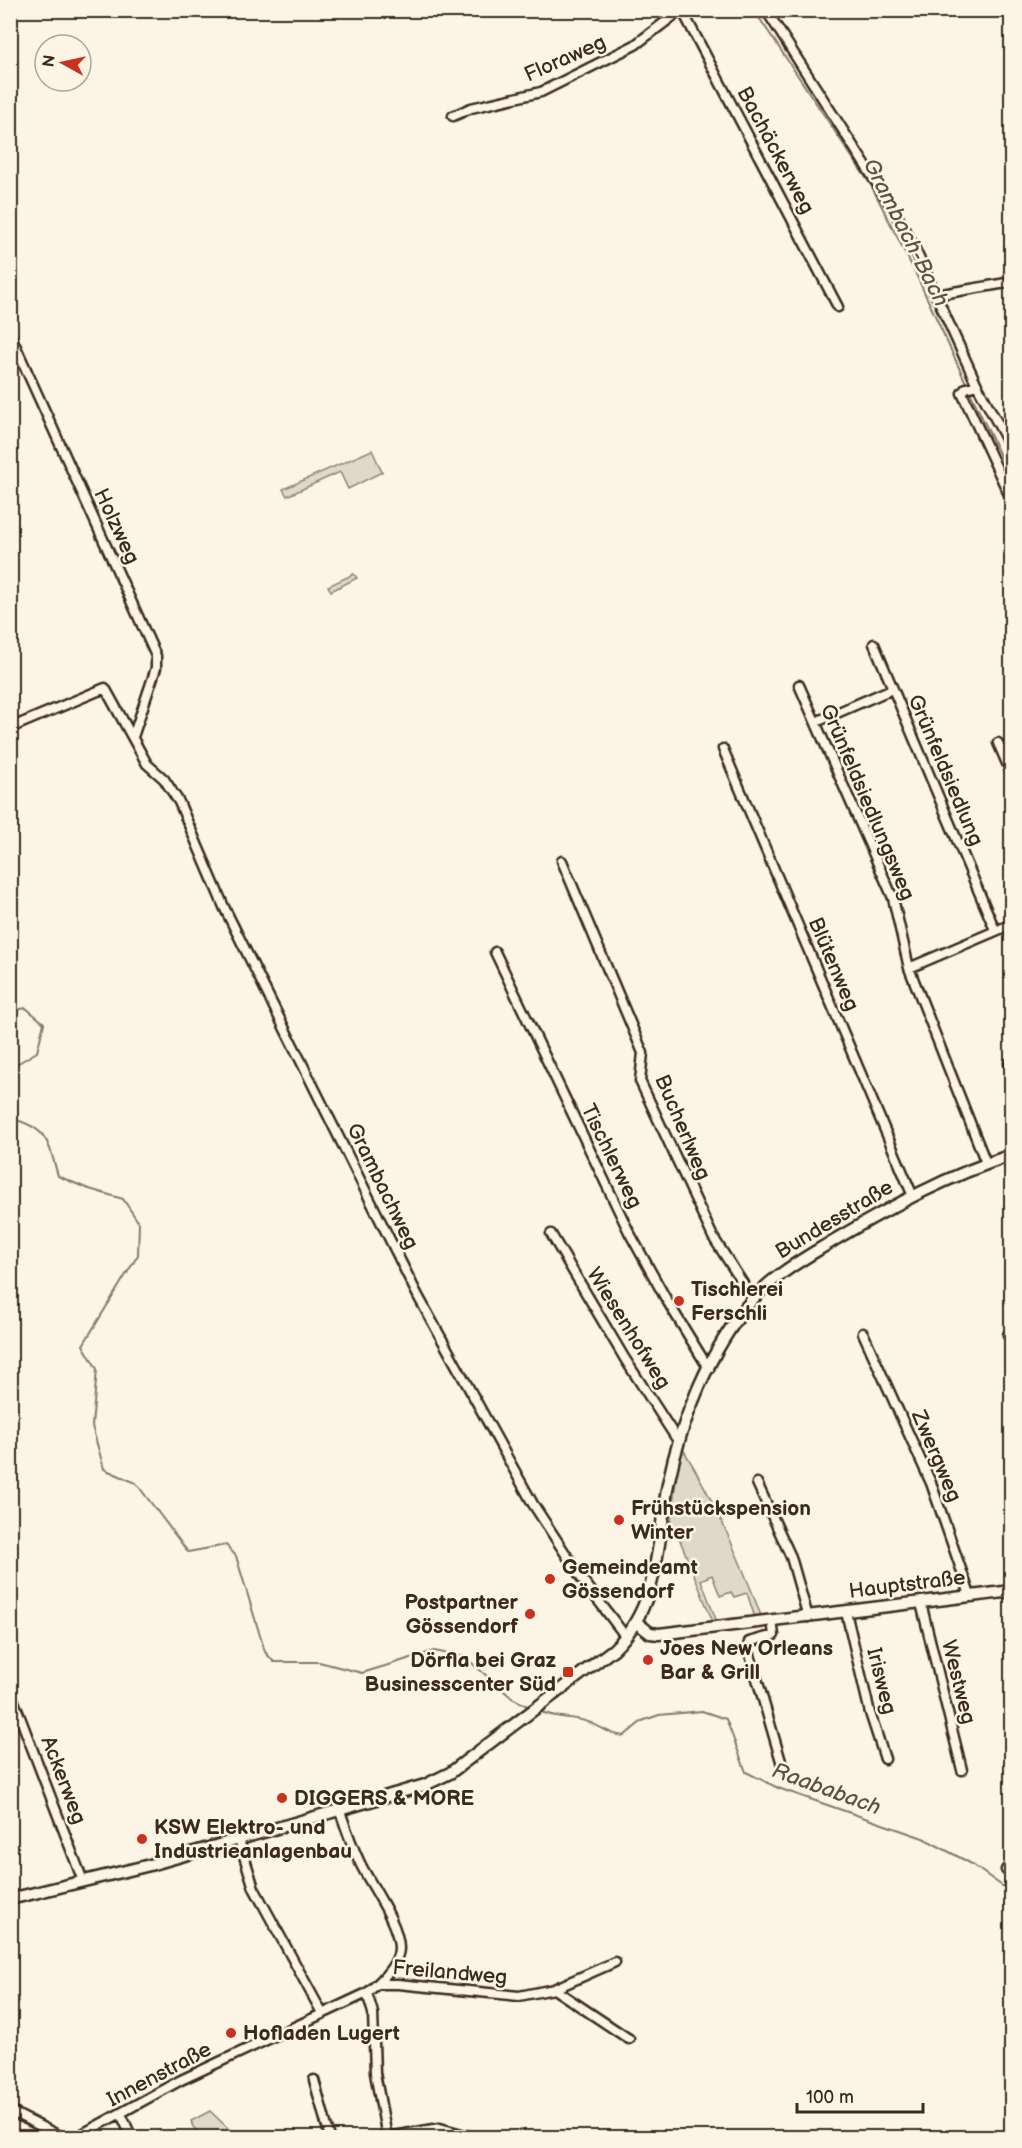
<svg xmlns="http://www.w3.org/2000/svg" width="1022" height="2148" font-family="'Balsamiq Sans',sans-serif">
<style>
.green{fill:#e0d8c8;stroke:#8e8173;stroke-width:1.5}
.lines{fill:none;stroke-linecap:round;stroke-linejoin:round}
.stream{stroke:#85796b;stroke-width:2}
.minor-casing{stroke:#3b2a1e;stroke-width:13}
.major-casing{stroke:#3b2a1e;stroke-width:15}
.minor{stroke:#fcf5e5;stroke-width:8}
.major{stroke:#fcf5e5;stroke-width:10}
.poi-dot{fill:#c8321e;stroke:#fcf5e5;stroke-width:2}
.labels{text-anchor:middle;stroke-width:5;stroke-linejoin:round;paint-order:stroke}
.street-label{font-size:21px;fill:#3b2a1e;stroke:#fcf5e5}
.poi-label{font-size:21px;font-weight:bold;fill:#3b2a1e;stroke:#fcf5e5;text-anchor:start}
.water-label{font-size:22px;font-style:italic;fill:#605144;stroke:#fcf5e5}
</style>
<rect width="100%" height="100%" fill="#fcf5e5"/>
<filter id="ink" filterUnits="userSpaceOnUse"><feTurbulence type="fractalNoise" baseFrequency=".0167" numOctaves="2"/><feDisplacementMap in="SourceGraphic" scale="12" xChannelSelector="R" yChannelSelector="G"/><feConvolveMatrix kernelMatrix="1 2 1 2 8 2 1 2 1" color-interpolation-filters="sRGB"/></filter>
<g filter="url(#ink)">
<path class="green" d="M372,450L382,472L348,489L340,472L287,496L283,489Z
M354,574L357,578L331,591L328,586Z
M683,1449C716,1503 740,1559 762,1618H755L747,1593L734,1597L731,1592L720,1596L712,1575L701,1580L717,1622H713L675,1528L670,1527L677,1472Z
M210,2111L230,2130L233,2131L213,2137H200L191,2121Z"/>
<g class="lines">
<path class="stream" d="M754,10L872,187L915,272L967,385
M969,390L1012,481
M10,1011L26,1008L44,1023L37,1052L10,1068
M10,1118C48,1128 48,1141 58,1176L86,1188L123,1199L139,1223L138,1255L83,1345L97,1369L92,1426L104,1469L136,1483L188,1552L226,1545L236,1556L265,1652L274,1662H319L362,1673L434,1651L465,1657L512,1698L531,1708
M539,1711C554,1718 570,1717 585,1721C599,1725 609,1735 624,1736L642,1721L659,1715L702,1711L726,1719L746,1772L778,1788L923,1838L970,1863L1012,1893"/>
<defs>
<path id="minor" d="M682,10L838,307
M766,10L894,210L914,247L977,385L1012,450
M453,116L471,108L541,92L635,45L681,10
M936,295L1012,282
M10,334L156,656V668L133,737
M977,385L966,388L962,393L1012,501
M874,644L995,930
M799,685L893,898L909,968L986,1163
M816,722L892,689
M10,728L105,688L147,764L164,779L179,802L224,907L418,1296L533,1504L582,1579L626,1637
M998,743L1012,775
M723,749L912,1194
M562,861L643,1053L640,1081L713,1237L753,1299
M495,952L629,1232L666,1299L709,1369
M909,968L1012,924
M1009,1063L1012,1069
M551,1234L625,1359L678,1441
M863,1333L931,1483L970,1595
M1008,1335L1012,1343
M757,1483L791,1557L808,1617
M921,1603L962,1770
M846,1612L870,1713L885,1759
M772,1621L774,1635L749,1642L748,1648L783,1768
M10,1691L83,1881
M239,1840L254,1888L322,2013
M1006,1870L1012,1862
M378,1984H398L519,1996L554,1989L615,1962
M554,1989L629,2039
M367,1993L373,2013L375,2073L387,2137L440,2128L476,2138
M314,2080L330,2138
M10,2111L64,2138
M121,2114L132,2138
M75,2138L181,2080L367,1993C379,1983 399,1965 399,1948C399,1923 371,1886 360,1863C352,1846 346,1829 340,1811
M482,2138H508"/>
<path id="major" d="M636,1622L650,1633L659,1634L1012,1591
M10,1899L150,1865L425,1785L450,1773L614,1649C660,1606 657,1541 668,1484C681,1421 709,1350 752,1300C775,1274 807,1257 836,1239C894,1205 947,1176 1012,1155"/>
</defs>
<use href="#minor" class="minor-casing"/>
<use href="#major" class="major-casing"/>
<use href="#minor" class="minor"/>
<use href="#major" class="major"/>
</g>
</g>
<g class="poi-dot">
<circle cx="679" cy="1301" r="6"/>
<circle cx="619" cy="1520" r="6"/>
<circle cx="550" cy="1579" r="6"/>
<circle cx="530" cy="1614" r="6"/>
<circle cx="648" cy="1660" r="6"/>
<rect x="562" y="1666" width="12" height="12" rx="3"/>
<circle cx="282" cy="1798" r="6"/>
<circle cx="142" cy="1839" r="6"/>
<circle cx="231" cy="2033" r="6"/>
</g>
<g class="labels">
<g class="street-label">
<text transform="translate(565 58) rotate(-24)" y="7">Floraweg</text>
<text transform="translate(776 150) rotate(62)" y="7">Bachäckerweg</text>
<text transform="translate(117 526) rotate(65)" y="7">Holzweg</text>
<text transform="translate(946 770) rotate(67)" y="7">Grünfeldsiedlung</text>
<text transform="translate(868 802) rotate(67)" y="7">Grünfeldsiedlungsweg</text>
<text transform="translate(834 964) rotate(67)" y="7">Blütenweg</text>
<text transform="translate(683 1127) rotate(67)" y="7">Bucherlweg</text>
<text transform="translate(612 1156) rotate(64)" y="7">Tischlerweg</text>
<text transform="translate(383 1186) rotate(64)" y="7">Grambachweg</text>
<text transform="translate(834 1219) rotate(-31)" y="7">Bundesstraße</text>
<text transform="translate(629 1328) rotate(58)" y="7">Wiesenhofweg</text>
<text transform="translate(937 1456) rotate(67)" y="7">Zwergweg</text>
<text transform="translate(907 1584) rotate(-7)" y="7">Hauptstraße</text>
<text transform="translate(882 1681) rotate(76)" y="7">Irisweg</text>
<text transform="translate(959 1682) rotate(76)" y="7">Westweg</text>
<text transform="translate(64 1780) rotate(69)" y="7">Ackerweg</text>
<text transform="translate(450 1972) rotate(5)" y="7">Freilandweg</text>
<text transform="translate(159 2074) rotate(-28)" y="7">Innenstraße</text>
</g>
<g class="poi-label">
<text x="691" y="1296">Tischlerei<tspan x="691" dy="24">Ferschli</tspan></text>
<text x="631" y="1515">Frühstückspension<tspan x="631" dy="24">Winter</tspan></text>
<text x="562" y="1574">Gemeindeamt<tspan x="562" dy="24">Gössendorf</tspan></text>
<text x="518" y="1609" text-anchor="end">Postpartner<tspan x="518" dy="24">Gössendorf</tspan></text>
<text x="660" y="1655">Joes New Orleans<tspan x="660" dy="24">Bar &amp; Grill</tspan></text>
<text x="556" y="1667" text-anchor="end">Dörfla bei Graz<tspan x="556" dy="24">Businesscenter Süd</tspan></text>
<text x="294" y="1805">DIGGERS &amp; MORE</text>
<text x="154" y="1834">KSW Elektro- und<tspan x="154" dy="24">Industrieanlagenbau</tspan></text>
<text x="243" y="2040">Hofladen Lugert</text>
</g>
<g class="water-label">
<text transform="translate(907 232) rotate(63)" y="8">Grambach-Bach</text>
<text transform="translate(827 1788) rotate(20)" y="8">Raababach</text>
</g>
</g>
<rect width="1022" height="2148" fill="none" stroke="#fcf5e5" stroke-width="36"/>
<rect x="18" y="18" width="986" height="2112" fill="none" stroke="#3b2a1e" stroke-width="2" filter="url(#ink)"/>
<g transform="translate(63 63) rotate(278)"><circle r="28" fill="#fcf5e5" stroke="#afa495" stroke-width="1.5"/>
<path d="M0-4.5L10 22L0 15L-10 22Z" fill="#c8321e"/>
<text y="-9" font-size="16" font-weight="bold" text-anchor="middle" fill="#3b2a1e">N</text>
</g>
<path d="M797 2103v9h126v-9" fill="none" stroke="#3b2a1e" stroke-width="3"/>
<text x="806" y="2103" font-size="18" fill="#3b2a1e" stroke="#fcf5e5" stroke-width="4.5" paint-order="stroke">100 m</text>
</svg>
